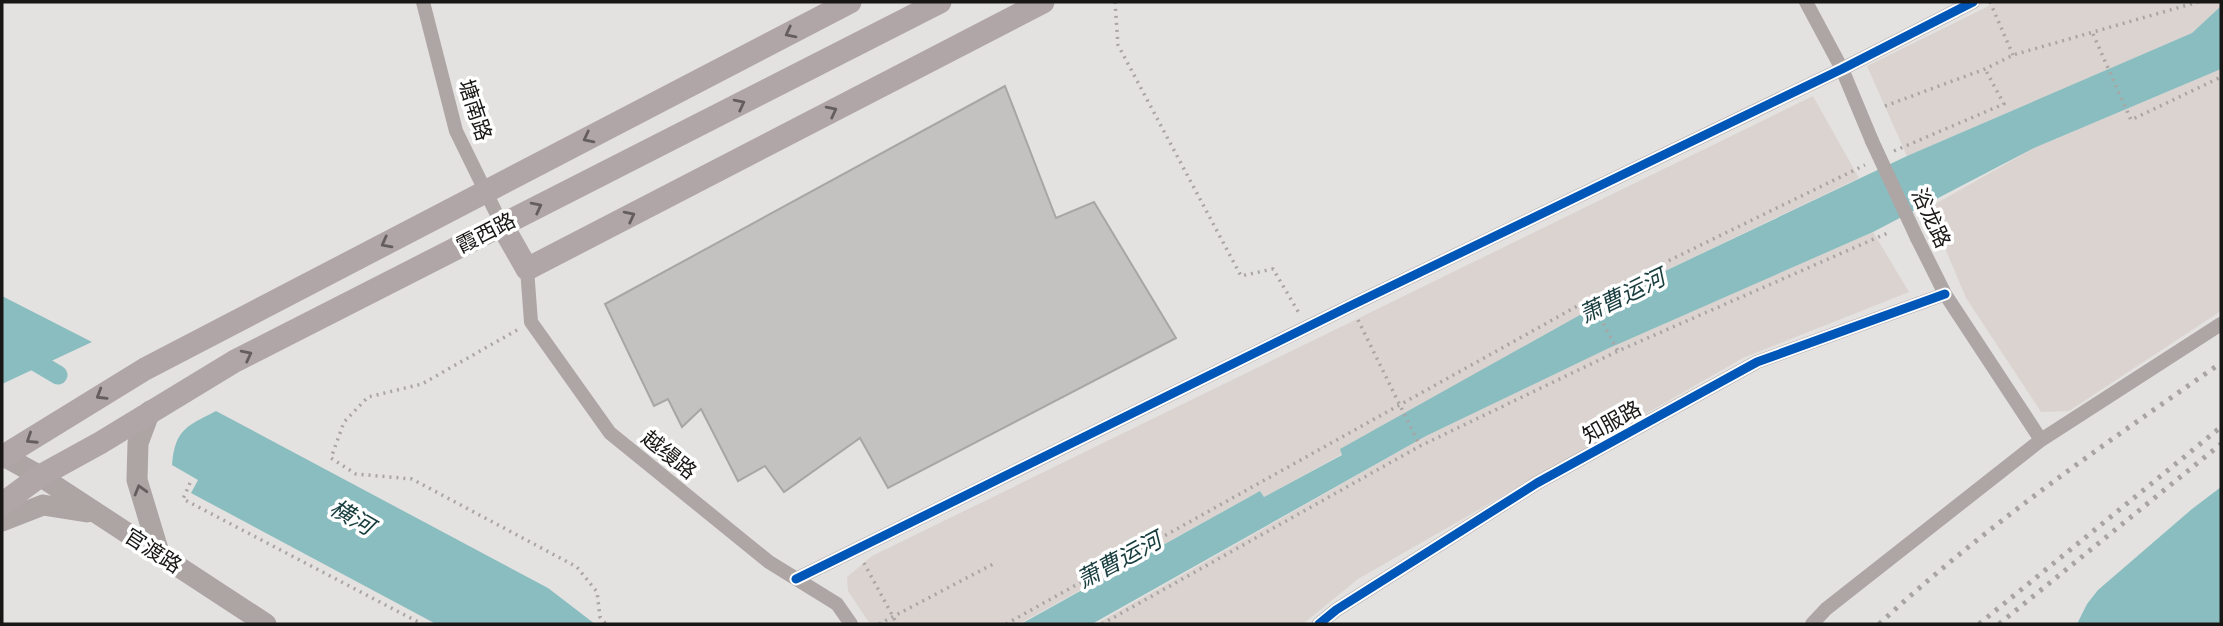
<svg xmlns="http://www.w3.org/2000/svg" width="2223" height="626" font-family="'DM Sans','Noto Sans SC',sans-serif">
<style>
.built{fill:#dbd3cf}
.water{fill:#8abdc0}
.lines{fill:none;stroke-linecap:round;stroke-linejoin:round}
.canal{stroke:#8abdc0;stroke-width:19}
.building{fill:#c4c2c1;stroke:#a8a6a5;stroke-width:2}
.path{stroke:#a9a5a4;stroke-width:3.5;stroke-dasharray:2 5;stroke-linecap:butt}
.street{stroke:#aea6a5;stroke-width:14}
.secondary{stroke:#ada4a4;stroke-width:21}
.primary{stroke:#b0a6a7;stroke-width:23}
.rail{stroke:#a8a4a4;stroke-width:5;stroke-dasharray:3.5 7;stroke-linecap:butt}
.street-bridge{stroke:#aea6a5;stroke-width:14}
.cycleway-casing{stroke:#fff;stroke-width:13}
.cycleway{stroke:#0057b8;stroke-width:9}
.oneway{stroke:#645e5e}
.oneway2{stroke:#635e5d}
.labels{text-anchor:middle;stroke-width:7;stroke-linejoin:round;paint-order:stroke}
.street-label{font-size:21px;fill:#191716;stroke:#fff}
.water-label{font-size:23px;font-style:italic;fill:#183d3f;stroke:#fff}
</style>
<rect width="100%" height="100%" fill="#e4e2e0"/>
<path class="built" d="M1997,2H2221V6L2192,33L1907,156L1867,66Z
M2221,69V311L2069,411L2041,412L1966,298L1928,208L2034,148Z
M1813,96L1859,178L1621,292L1341,449L1342,454L1264,497L1260,491L1019,624H870L848,591L847,577L872,556Z
M1873,232L1909,292L1743,358L1358,579L1303,624H1096L1426,436L1607,349Z"/>
<path class="water" d="M2221,6V69L2034,148L1873,232L1607,349L1426,436L1092,624H1021L1260,491L1264,497L1342,455L1340,449L1621,292L1907,156L2192,33Z
M2,296L92,342L2,384Z
M216,411L548,588L595,624H436L191,493L198,480L172,465C175,429 187,426 216,411Z
M2221,487V624H2077L2087,604L2098,590L2192,509Z"/>
<g class="lines">
<path class="canal" d="M2,342L58,375"/>
</g>
<path class="building" d="M1005,86L1056,218L1094,202L1176,338L888,488L860,438L784,492L765,466L738,481L701,409L682,427L668,399L654,406L605,304Z"/>
<g class="lines">
<path class="path" d="M1115,2L1118,45L1241,276L1273,269L1299,313
M1990,2L2013,55
M2093,34L2131,120L2221,77
M1885,106L1985,69L2013,55L2198,2
M1894,151L2004,104L1985,69
M1590,299L1618,351
M1358,320L1420,446
M517,330L422,384L368,397L344,422L331,458L356,474L412,479L577,567L597,592L600,617L606,624
M190,483L183,499L422,624
M864,563L897,624
M879,624L995,563
M1006,624L1590,299L1865,165
M1102,624L1420,446L1618,351L1890,232"/>
<path class="street" d="M423,2L456,131L502,225
M1806,2L1842,69L1872,141
M1917,238L1945,294L2041,440
M527,269L531,322L610,433L769,562L837,604L851,624
M796,579L1350,306L1842,69L1973,2
M1319,624L1336,610L1537,483L1757,362L1945,294
M1812,624L1826,609L2041,440L2221,324"/>
<path class="secondary" d="M150,411L138,443L137,480L160,556
M2,455L40,476L266,624
M2,521L43,505L87,512"/>
<path class="primary" d="M502,225L527,269L1043,2
M2,457L145,369L850,2
M2,504L40,476L100,443L235,361L940,2"/>
<path class="rail" d="M1879,624C1985,526 2103,445 2221,363
M1979,624L2221,427
M1999,624L2221,444"/>
<path class="street-bridge" d="M1872,141L1917,238"/>
<defs>
<path id="cycleway" d="M796,579L1350,306L1842,69L1973,2
M1319,624L1336,610L1537,483L1757,362L1945,294"/>
</defs>
<use href="#cycleway" class="cycleway-casing"/>
<use href="#cycleway" class="cycleway"/>
</g>
<defs><path id="oneway-chevron" d="M-2-3.5L2.5 0L-2 3.5" fill="none" stroke-width="1.6" stroke-linecap="round" stroke-linejoin="round" transform="scale(1.75)"/></defs>
<g class="oneway">
<use href="#oneway-chevron" transform="translate(790 33) rotate(153)"/>
<use href="#oneway-chevron" transform="translate(740 104) rotate(-27)"/>
<use href="#oneway-chevron" transform="translate(832 111) rotate(-27)"/>
<use href="#oneway-chevron" transform="translate(588 138) rotate(153)"/>
<use href="#oneway-chevron" transform="translate(537 207) rotate(-27)"/>
<use href="#oneway-chevron" transform="translate(630 216) rotate(-27)"/>
<use href="#oneway-chevron" transform="translate(386 243) rotate(152)"/>
<use href="#oneway-chevron" transform="translate(247 355) rotate(-27)"/>
<use href="#oneway-chevron" transform="translate(101 395) rotate(149)"/>
<use href="#oneway-chevron" transform="translate(31 439) rotate(147)"/>
</g>
<use class="oneway2" href="#oneway-chevron" transform="translate(140 490) rotate(-106)"/>
<g class="labels">
<g class="street-label">
<text transform="translate(475 110) rotate(72)" y="7">塘南路</text>
<text transform="translate(1931 218) rotate(65)" y="7">浴龙路</text>
<text transform="translate(486 233) rotate(-27)" y="7">霞西路</text>
<text transform="translate(1612 422) rotate(-29)" y="7">知服路</text>
<text transform="translate(669 455) rotate(39)" y="7">越缦路</text>
<text transform="translate(153 551) rotate(33)" y="7">官渡路</text>
</g>
<g class="water-label">
<text transform="translate(1622 296) rotate(-26)" y="8">萧曹运河</text>
<text transform="translate(352 517) rotate(30)" y="8">横河</text>
<text transform="translate(1119 560) rotate(-28)" y="8">萧曹运河</text>
</g>
</g>
<rect width="2223" height="626" fill="none" stroke="#191716" stroke-width="7"/>
</svg>
